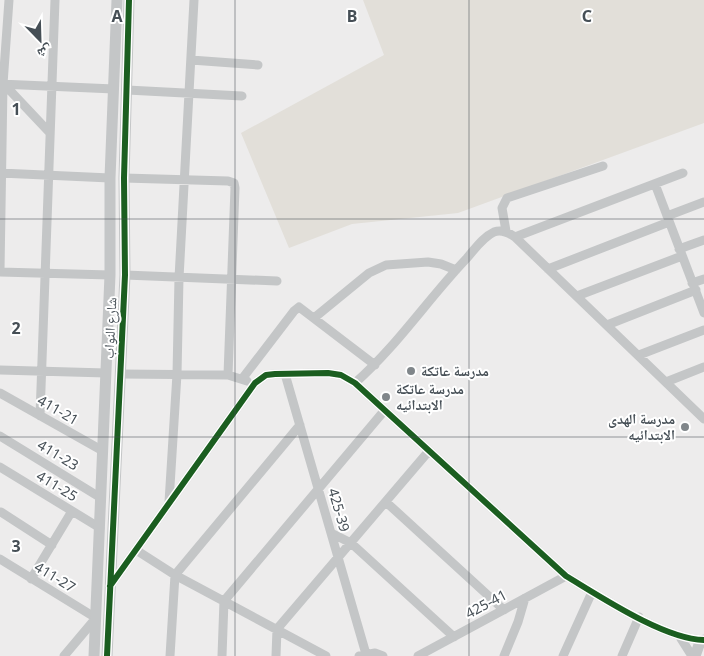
<svg xmlns="http://www.w3.org/2000/svg" width="704" height="656" font-family="'Noto Sans','Noto Naskh Arabic',sans-serif">
<style>
.commercial{fill:#e2dfd9}
.lines{fill:none;stroke-linecap:round;stroke-linejoin:round}
.minor{stroke:#c4c6c7;stroke-width:9}
.tertiary{stroke:#c4c6c7;stroke-width:11}
.cycleway-casing{stroke:#fff;stroke-width:9}
.cycleway{stroke:#1b5e20;stroke-width:6}
.grid{fill:none;stroke:#464f56;stroke-width:1;stroke-opacity:0.55}
.poi-dot{fill:#80868a;stroke:#fff;stroke-width:2}
.labels{text-anchor:middle;stroke-width:4;stroke-linejoin:round;paint-order:stroke}
.street-label{font-size:14px;fill:#464f56;stroke:#fff}
.poi-label{font-size:14px;font-weight:bold;fill:#464f56;stroke:#fff;text-anchor:start}
.grid-label{font-size:16px;text-anchor:middle;font-weight:bold;fill:#464f56;stroke:#fff;stroke-width:4;stroke-linejoin:round;paint-order:stroke}
</style>
<rect width="100%" height="100%" fill="#edecec"/>
<path class="commercial" d="M363,0H704V123L458,213L352,224L289,248L241,133L384,55Z"/>
<g class="lines">
<path class="minor" d="M191,60L258,65
M2,82L50,133
M0,84L114,89
M127,90L242,96
M0,173L110,178
M124,178L228,181L234,183L235,188L228,375
M655,184L704,313
M667,216L704,202
M506,231L502,208L507,198L603,166
M515,237L683,173
M679,249L704,240
M548,269L669,222
M0,271L3,84L9,0
M0,272L110,275
M125,275L277,281
M692,283L704,279
M577,296L682,256
M314,318L369,273L386,265L428,262L441,264L456,270
M607,325L696,290
M639,355L704,330
M0,370L106,373
M121,374L228,375L247,381
M285,374L366,654
M242,379L294,311L299,307L375,365
M666,382L704,367
M355,383C397,346 428,299 467,258C475,249 483,237 494,232C502,229 509,233 515,237L704,419
M0,393L103,451
M40,416L55,0
M0,436L101,498
M0,467L100,528
M169,502L177,374L179,278L194,0
M386,502L504,610
M1,512L52,545
M331,533L351,543L454,637
M136,550L175,575L326,656
M0,559L96,618L64,656
M31,579L72,511
M110,586L255,383L266,375L275,374L328,373L341,375L355,383L566,576C601,597 664,639 704,640
M680,637L692,656
M170,656L175,575L300,425
M222,656L224,601L384,411
M276,656L277,629L428,452
M359,656L375,653L383,656
M418,656L566,576
M504,656L518,622L525,598
M563,656L592,592
M622,656L639,617"/>
<path class="tertiary" d="M94,656L110,275V178L117,0
M107,656L125,275L124,178L129,0
M695,656L699,645L704,640"/>
<defs>
<path id="cycleway" d="M110,586L255,383L266,375L275,374L328,373L341,375L355,383L566,576C601,597 664,639 704,640
M107,656L125,275L124,178L129,0"/>
</defs>
<use href="#cycleway" class="cycleway-casing"/>
<use href="#cycleway" class="cycleway"/>
</g>
<path class="grid" d="M235,0V656M469,0V656M0,219H704M0,437H704"/>
<g class="poi-dot">
<circle cx="411" cy="371" r="5"/>
<circle cx="386" cy="397" r="5"/>
<circle cx="685" cy="427" r="5"/>
</g>
<g class="labels">
<g class="street-label">
<text transform="translate(110 328) rotate(-87)" y="5">شارع النواب</text>
<text transform="translate(58 410) rotate(30)" y="5">411-21</text>
<text transform="translate(58 455) rotate(31)" y="5">411-23</text>
<text transform="translate(57 486) rotate(31)" y="5">411-25</text>
<text transform="translate(339 510) rotate(74)" y="5">425-39</text>
<text transform="translate(55 577) rotate(31)" y="5">411-27</text>
<text transform="translate(486 604) rotate(-28)" y="5">425-41</text>
</g>
<g class="poi-label">
<text x="421" y="376">مدرسة عاتكة</text>
<text x="396" y="394">مدرسة عاتكة<tspan x="396" dy="16">الابتدائيه</tspan></text>
<text x="675" y="424" text-anchor="end">مدرسة الهدى<tspan x="675" dy="16">الابتدائيه</tspan></text>
</g>
</g>
<g class="grid-label">
<text x="117" y="22">A</text>
<text x="352" y="22">B</text>
<text x="587" y="22">C</text>
<text x="16" y="115">1</text>
<text x="16" y="334">2</text>
<text x="16" y="552">3</text>
</g>
<g transform="translate(40 40) rotate(157)" stroke="#ffffff" stroke-width="4" paint-order="stroke">
<path d="M0-4L9 19L0 12L-9 19Z" fill="#464f56"/>
<text y="-8" font-size="14" font-weight="bold" text-anchor="middle" fill="#464f56">ش</text>
</g>
</svg>
